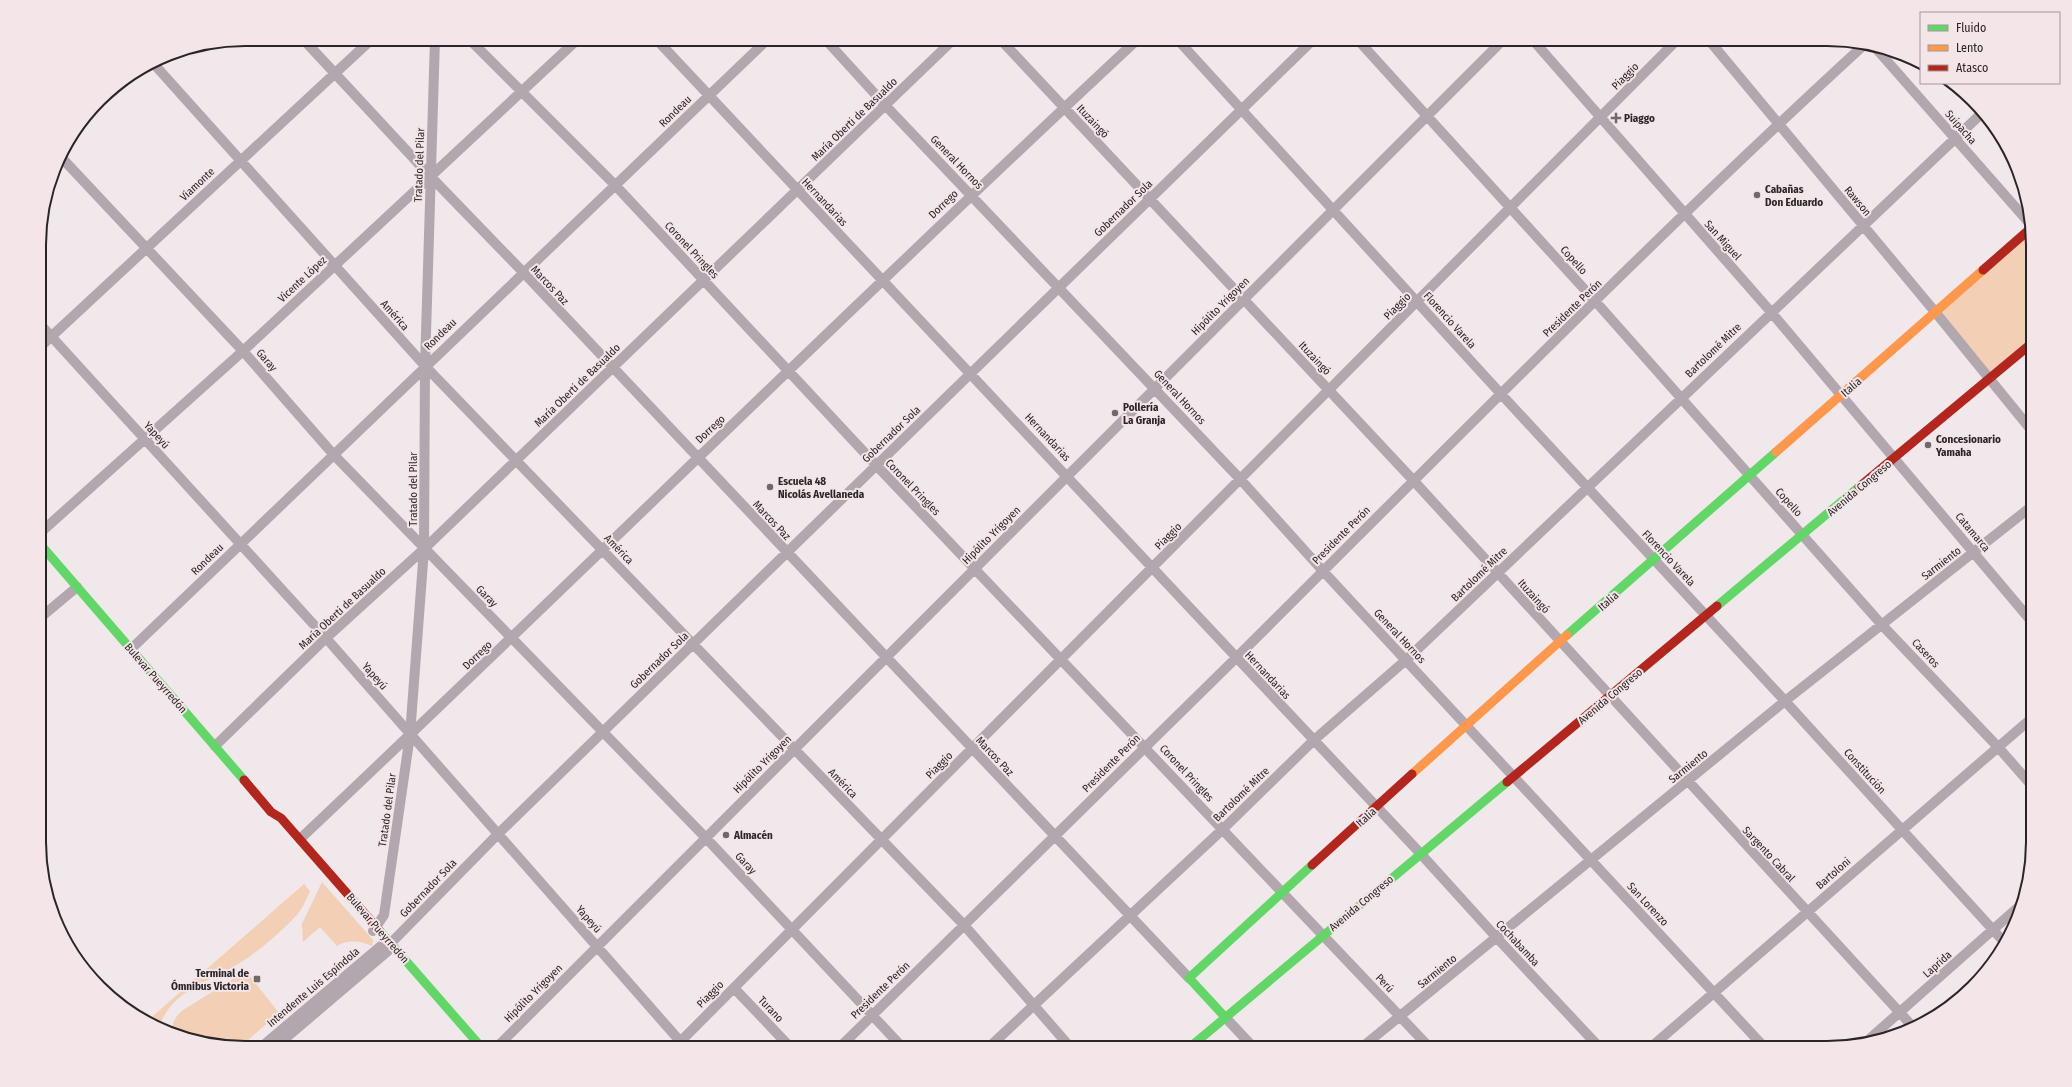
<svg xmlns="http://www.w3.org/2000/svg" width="2072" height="1087" font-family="'Fira Sans Condensed',sans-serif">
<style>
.green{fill:#f2cfb5}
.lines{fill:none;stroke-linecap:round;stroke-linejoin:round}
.street{stroke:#b2a7ae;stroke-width:10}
.fast{stroke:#63d668;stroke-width:9}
.slow{stroke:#ff974d;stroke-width:9}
.jam{stroke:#b3261e;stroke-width:9}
.poi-dot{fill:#6f696b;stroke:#f3e5e8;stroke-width:1.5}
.labels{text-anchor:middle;stroke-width:4;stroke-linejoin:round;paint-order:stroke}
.street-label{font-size:11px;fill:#2a2526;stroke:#f3e5e8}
.poi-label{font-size:11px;font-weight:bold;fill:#2a2526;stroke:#f3e5e8;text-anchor:start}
.rim{fill:none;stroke:#2a2526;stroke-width:2}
</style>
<rect width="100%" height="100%" fill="#f0e8ea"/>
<path class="green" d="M2031,228L2032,343L1989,379L1936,313Z
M322,882L373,940L372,946C362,941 347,939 337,946L320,927L303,942L302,924Z
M304,884L310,891C306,900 302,910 295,917C276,937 252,957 228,970C201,984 167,996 159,1029L146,1022Z
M246,971L279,1013L240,1047L192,1041L172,1033C172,1022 175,1017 183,1010Z"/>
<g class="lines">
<path class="street" d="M303,39L431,177L523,272L1189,978
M469,39L615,185L876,465L1430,1048
M656,39L1420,853L1497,938L1600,1048
M825,39L885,105L1241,480L1323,571L1765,1048
M1000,39L1413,480L1913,1027
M1177,39L1501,394L1785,701L2005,943
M1357,39L1596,302L1882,625L1998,747L2033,787
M1532,39L1771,312L2032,622
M1708,39L1936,313L2032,431
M1873,45L2031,225
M153,63L425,366L964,925L1071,1048
M99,103L129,78
M60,156L243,351L333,454L705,837L903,1048
M40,324L326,638L686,1048
M40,347L372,39
M40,533L243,351L578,39
M40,618L77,587
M131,649L768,39
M215,746L326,638L424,549L954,39
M300,839C581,574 855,302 1138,39
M373,931L384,915L410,735L424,549L425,366L435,39
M734,988L791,1048
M1225,1017L1254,1048
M1866,1042L2023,903
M260,1048L382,945L391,943L499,833L1314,39
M274,1048L388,951L391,943
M496,1048L1504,39
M674,1048L1678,39
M839,1048C971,918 1104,789 1235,659C1443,452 1649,242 1865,44
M988,1048L1223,829L1314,740L1406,660L1982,113
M1361,1048L1785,701L2032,506
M1650,1048L2033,717"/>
<path class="fast" d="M40,544L244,780
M1717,606L1859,487
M1567,635L1776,452
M379,930L482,1048
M1225,1017L1189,978L1312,865
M1189,1048L1507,782"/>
<path class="slow" d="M1776,452L1983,270
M1412,774L1567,635"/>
<path class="jam" d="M1983,270L2031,228
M1859,487L2032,343
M244,780L271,812L281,818L379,930
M1507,782L1717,606
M1312,865L1412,774"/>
</g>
<g class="poi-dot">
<path d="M1614 112h4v4h4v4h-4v4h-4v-4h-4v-4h4z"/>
<circle cx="1757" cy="195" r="4"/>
<circle cx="1115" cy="413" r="4"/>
<circle cx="1928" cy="445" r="4"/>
<circle cx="770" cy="487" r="4"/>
<circle cx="726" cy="835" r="4"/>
<rect x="253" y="975" width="8" height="8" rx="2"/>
</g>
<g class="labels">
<g class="street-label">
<text transform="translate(1625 76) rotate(-45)" y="4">Piaggio</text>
<text transform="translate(675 111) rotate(-44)" y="4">Rondeau</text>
<text transform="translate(854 119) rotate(-44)" y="4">María Oberti de Basualdo</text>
<text transform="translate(1093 121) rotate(47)" y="4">Ituzaingó</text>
<text transform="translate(1961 127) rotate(49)" y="4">Suipacha</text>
<text transform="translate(957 162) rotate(46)" y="4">General Hornos</text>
<text transform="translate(419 165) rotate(-88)" y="4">Tratado del Pilar</text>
<text transform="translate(197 184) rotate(-43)" y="4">Viamonte</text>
<text transform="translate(1858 201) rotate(50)" y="4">Rawson</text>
<text transform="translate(825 202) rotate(47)" y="4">Hernandarias</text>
<text transform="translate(943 204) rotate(-44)" y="4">Dorrego</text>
<text transform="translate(1123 208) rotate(-44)" y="4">Gobernador Sola</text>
<text transform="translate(1723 240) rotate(48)" y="4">San Miguel</text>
<text transform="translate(692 250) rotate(47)" y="4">Coronel Pringles</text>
<text transform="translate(1574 260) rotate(48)" y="4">Copello</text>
<text transform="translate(302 279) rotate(-43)" y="4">Vicente López</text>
<text transform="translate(550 285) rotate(47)" y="4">Marcos Paz</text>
<text transform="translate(1220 306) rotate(-45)" y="4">Hipólito Yrigoyen</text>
<text transform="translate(1397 306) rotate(-45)" y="4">Piaggio</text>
<text transform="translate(1572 308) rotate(-44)" y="4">Presidente Perón</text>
<text transform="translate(395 315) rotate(48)" y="4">América</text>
<text transform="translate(1450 320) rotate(48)" y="4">Florencio Varela</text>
<text transform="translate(440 334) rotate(-44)" y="4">Rondeau</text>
<text transform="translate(1713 350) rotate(-44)" y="4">Bartolomé Mitre</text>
<text transform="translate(1315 358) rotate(47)" y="4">Ituzaingó</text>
<text transform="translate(267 360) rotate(49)" y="4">Garay</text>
<text transform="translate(577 385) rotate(-44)" y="4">María Oberti de Basualdo</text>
<text transform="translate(1851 387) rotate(-41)" y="4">Italia</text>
<text transform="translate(1180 397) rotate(47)" y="4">General Hornos</text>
<text transform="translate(710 429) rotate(-43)" y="4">Dorrego</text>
<text transform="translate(891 434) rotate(-44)" y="4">Gobernador Sola</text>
<text transform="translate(157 435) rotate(48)" y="4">Yapeyú</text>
<text transform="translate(1048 437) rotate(47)" y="4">Hernandarias</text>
<text transform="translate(913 487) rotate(46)" y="4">Coronel Pringles</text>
<text transform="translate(1859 488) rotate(-40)" y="4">Avenida Congreso</text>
<text transform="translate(413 489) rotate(-90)" y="4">Tratado del Pilar</text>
<text transform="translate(1789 502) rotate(48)" y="4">Copello</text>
<text transform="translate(772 520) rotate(47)" y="4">Marcos Paz</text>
<text transform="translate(1973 532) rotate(50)" y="4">Catamarca</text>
<text transform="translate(991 535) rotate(-45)" y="4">Hipólito Yrigoyen</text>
<text transform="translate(1341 535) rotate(-45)" y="4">Presidente Perón</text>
<text transform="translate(1168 536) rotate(-45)" y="4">Piaggio</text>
<text transform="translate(619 549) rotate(46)" y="4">América</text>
<text transform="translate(1669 558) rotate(47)" y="4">Florencio Varela</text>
<text transform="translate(207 559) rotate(-44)" y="4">Rondeau</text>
<text transform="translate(1941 563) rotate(-38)" y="4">Sarmiento</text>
<text transform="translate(1479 574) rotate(-44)" y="4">Bartolomé Mitre</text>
<text transform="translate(487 596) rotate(46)" y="4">Garay</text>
<text transform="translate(1534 596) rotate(48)" y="4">Ituzaingó</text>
<text transform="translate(1608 601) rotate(-41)" y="4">Italia</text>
<text transform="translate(342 608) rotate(-43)" y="4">María Oberti de Basualdo</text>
<text transform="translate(1400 636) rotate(47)" y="4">General Hornos</text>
<text transform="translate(1926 653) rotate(47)" y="4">Caseros</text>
<text transform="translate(477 655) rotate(-44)" y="4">Dorrego</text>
<text transform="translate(659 660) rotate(-44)" y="4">Gobernador Sola</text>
<text transform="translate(1268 675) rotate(47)" y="4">Hernandarias</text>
<text transform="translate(375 676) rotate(49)" y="4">Yapeyú</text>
<text transform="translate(156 678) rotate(49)" y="4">Bulevar Pueyrredón</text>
<text transform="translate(1610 696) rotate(-40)" y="4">Avenida Congreso</text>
<text transform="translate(995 756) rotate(47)" y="4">Marcos Paz</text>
<text transform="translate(1111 763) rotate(-45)" y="4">Presidente Perón</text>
<text transform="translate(762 764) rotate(-45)" y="4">Hipólito Yrigoyen</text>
<text transform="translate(939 765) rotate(-45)" y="4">Piaggio</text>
<text transform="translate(1688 766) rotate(-39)" y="4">Sarmiento</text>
<text transform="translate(1865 771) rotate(48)" y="4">Constitución</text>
<text transform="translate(1187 773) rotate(47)" y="4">Coronel Pringles</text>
<text transform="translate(843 783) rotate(46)" y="4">América</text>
<text transform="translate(1241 794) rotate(-44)" y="4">Bartolomé Mitre</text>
<text transform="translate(387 810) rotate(-82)" y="4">Tratado del Pilar</text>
<text transform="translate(1366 817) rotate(-42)" y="4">Italia</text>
<text transform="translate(1769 854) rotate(47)" y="4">Sargento Cabral</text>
<text transform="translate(746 863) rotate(47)" y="4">Garay</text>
<text transform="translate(1833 873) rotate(-41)" y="4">Bartoloni</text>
<text transform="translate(428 888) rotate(-46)" y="4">Gobernador Sola</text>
<text transform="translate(1361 903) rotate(-40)" y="4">Avenida Congreso</text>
<text transform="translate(1648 904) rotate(47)" y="4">San Lorenzo</text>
<text transform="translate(589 919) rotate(49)" y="4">Yapeyú</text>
<text transform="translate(378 928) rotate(49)" y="4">Bulevar Pueyrredón</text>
<text transform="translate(1518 943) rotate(47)" y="4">Cochabamba</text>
<text transform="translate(1937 964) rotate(-42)" y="4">Laprida</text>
<text transform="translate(1437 971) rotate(-39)" y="4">Sarmiento</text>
<text transform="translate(1385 983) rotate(47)" y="4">Perú</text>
<text transform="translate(313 987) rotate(-40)" y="4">Intendente Luis Espíndola</text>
<text transform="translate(880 990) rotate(-44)" y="4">Presidente Perón</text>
<text transform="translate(533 993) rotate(-45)" y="4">Hipólito Yrigoyen</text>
<text transform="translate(710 994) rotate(-45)" y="4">Piaggio</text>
<text transform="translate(771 1009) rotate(46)" y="4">Turano</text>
</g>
<g class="poi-label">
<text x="1624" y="122">Piaggo</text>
<text x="1765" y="193">Cabañas<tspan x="1765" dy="13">Don Eduardo</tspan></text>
<text x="1123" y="411">Pollería<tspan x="1123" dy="13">La Granja</tspan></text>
<text x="1936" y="443">Concesionario<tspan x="1936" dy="13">Yamaha</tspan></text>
<text x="778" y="485">Escuela 48<tspan x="778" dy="13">Nicolás Avellaneda</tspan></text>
<text x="734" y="839">Almacén</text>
<text x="249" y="977" text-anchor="end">Terminal de<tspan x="249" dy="13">Ómnibus Victoria</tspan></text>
</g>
</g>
<path d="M0 0H2072V1087H0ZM245 46H1827A199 199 0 0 1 2026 245V842A199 199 0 0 1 1827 1041H245A199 199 0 0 1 46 842V245A199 199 0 0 1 245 46Z" fill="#f3e5e8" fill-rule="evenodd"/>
<path class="rim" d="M245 46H1827A199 199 0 0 1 2026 245V842A199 199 0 0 1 1827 1041H245A199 199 0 0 1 46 842V245A199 199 0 0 1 245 46Z"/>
<rect x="1920" y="12" width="140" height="72" fill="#f3e5e8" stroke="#a3989a"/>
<rect x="1928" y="25" width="20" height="6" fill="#63d668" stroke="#a3989a"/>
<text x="1956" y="32" font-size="12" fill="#2a2526">Fluido</text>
<rect x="1928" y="45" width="20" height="6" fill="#ff974d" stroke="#a3989a"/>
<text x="1956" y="52" font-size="12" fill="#2a2526">Lento</text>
<rect x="1928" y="65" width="20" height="6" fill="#b3261e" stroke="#a3989a"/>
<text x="1956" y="72" font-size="12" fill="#2a2526">Atasco</text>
</svg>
